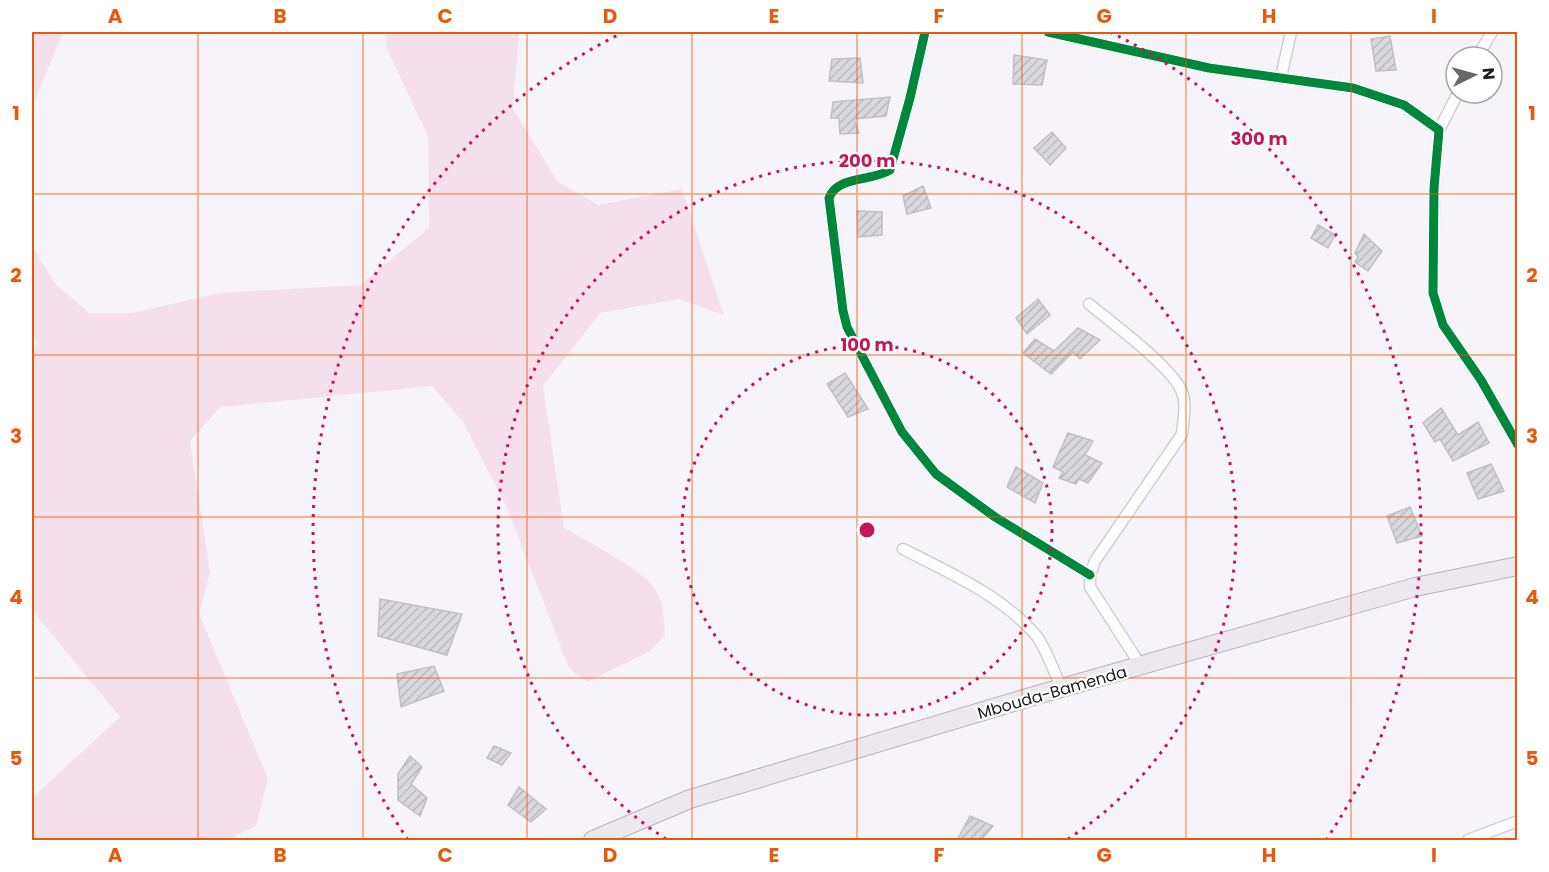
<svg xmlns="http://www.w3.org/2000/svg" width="1549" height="872" font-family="Poppins,sans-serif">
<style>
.grass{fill:#f5dfeb}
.building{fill:url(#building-hatch);stroke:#c0bfc3;stroke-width:1.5}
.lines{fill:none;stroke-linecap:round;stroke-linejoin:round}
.minor-casing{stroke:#d0cfd3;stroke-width:13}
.trunk-casing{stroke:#bab2bc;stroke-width:20}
.minor{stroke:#fefdfe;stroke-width:10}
.trunk{stroke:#ede8ee;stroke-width:18}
.cycleway-casing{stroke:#fff;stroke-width:13}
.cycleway{stroke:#00873e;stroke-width:9}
.grid{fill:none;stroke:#e8590c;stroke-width:1.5;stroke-opacity:0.55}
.ring{fill:none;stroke:#c2185b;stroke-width:3;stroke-dasharray:3 6}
.labels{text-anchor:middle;stroke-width:4.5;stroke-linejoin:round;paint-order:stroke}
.street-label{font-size:16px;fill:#1c1b1e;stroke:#fff}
.centre{fill:#c2185b;stroke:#fff;stroke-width:3}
.ring-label{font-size:18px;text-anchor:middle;font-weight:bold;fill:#c2185b;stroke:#fff;stroke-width:4.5;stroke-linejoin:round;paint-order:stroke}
.neatline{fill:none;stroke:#e8590c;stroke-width:2}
.grid-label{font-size:20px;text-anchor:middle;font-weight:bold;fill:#e8590c}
</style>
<defs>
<pattern id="building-hatch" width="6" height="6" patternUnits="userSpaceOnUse" patternTransform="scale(1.5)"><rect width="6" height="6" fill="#d9d8dd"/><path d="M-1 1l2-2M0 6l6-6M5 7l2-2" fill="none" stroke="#bab9bd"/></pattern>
</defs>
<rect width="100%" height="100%" fill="#f6f4f9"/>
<path class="grass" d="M32,32H63L32,108Z
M385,32H519L513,109L558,182L598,205L682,189L724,315L678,299L600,313L543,386L564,528C587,542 648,571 658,594C664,606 664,622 665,635L650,651L587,682L569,668L506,505L463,422L432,386L220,407L190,441L210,573L199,614L268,779L256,826L227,840H32V798L120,717L32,610V358L37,340L32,336V241L33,248L56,285L89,313H133L219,293L360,285L429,228L428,136L388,51Z"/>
<path class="building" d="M1390,36L1396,70L1376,71L1371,39Z
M1014,55L1047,60L1042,85L1013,84Z
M860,58L863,83L829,81L832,59Z
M890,97L886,116L854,119L859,133L840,134L839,118H831L833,102Z
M1052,132L1066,148L1050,165L1034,148Z
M923,186L931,208L907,214L903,196Z
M857,211L882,212V235L858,237Z
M1318,225L1335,235L1328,248L1311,238Z
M1364,234L1382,251L1368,271L1355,262L1358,257L1355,253Z
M1038,299L1050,315L1027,334L1016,318Z
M1078,328L1100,340L1080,359L1073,352L1051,374L1023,353L1035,339L1054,351Z
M845,373L868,409L848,417L827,384Z
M1441,408L1458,435L1478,422L1489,443L1453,461L1440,439L1435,442L1423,423Z
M1068,433L1093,441L1085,455L1102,463L1088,483L1079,479L1076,484L1059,478L1063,472L1053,467Z
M1491,464L1504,491L1478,499L1467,473Z
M1016,467L1043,483L1035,503L1007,487Z
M1410,507L1422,536L1397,543L1387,516Z
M380,599L462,614L447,655L378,636Z
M434,666L444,691L401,707L397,674Z
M494,746L511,753L502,765L487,758Z
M410,756L422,767L411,784L427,798L420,816L398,800V774Z
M519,787L546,809L531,822L508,805Z
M970,816L993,826L981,840H957Z"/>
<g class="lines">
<defs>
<path id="minor" d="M925,32L910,98L890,170C871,182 838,175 829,198L843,311L847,327L902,432L936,474L995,517L1090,575
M1048,32L1209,68L1353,88L1404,105L1439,130L1434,188L1433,293L1443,325L1481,380L1518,445
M1477,57L1492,32
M1281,77L1291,32
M1439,130L1458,93
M1089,304C1112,323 1172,367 1182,392C1187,405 1183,421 1182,434L1095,561L1090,575V587L1141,666
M903,549C950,573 999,594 1035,634C1046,647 1054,673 1062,689
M1468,840L1518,821"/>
<path id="trunk" d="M593,840L690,799L1030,697L1415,587L1518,566"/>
</defs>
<use href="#minor" class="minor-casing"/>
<use href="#trunk" class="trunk-casing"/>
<use href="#minor" class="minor"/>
<use href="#trunk" class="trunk"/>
<defs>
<path id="cycleway" d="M925,32L910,98L890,170C871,182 838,175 829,198L843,311L847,327L902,432L936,474L995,517L1090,575
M1048,32L1209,68L1353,88L1404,105L1439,130L1434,188L1433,293L1443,325L1481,380L1518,445"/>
</defs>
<use href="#cycleway" class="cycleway-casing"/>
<use href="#cycleway" class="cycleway"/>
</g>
<path class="grid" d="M198,32V840M363,32V840M527,32V840M692,32V840M857,32V840M1022,32V840M1186,32V840M1351,32V840M32,194H1518M32,355H1518M32,517H1518M32,678H1518"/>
<g class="ring">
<circle cx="867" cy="530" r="185"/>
<path d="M666 839A369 369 0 1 1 1068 839"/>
<path d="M408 840A554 554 0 0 1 624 32M1110 32A554 554 0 0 1 1326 840"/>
</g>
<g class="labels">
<g class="street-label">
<text transform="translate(1052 692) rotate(-16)" y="6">Mbouda-Bamenda</text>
</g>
</g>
<circle cx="867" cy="530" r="9" class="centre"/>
<g class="ring-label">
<text x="1259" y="145">300 m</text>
<text x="867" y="167">200 m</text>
<text x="867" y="351">100 m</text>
</g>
<rect width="1549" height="872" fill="none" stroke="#ffffff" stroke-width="66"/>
<g transform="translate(1474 75) rotate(85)"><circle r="28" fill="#ffffff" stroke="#a4a4a5" stroke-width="1.5"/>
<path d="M0-4.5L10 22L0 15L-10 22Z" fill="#68676b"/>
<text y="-9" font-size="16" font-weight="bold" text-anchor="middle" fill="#1c1b1e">N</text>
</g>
<rect x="33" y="33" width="1483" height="806" class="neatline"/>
<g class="grid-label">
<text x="115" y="23">A</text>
<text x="280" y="23">B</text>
<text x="445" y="23">C</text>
<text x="610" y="23">D</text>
<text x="774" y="23">E</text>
<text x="939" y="23">F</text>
<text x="1104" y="23">G</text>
<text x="1269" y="23">H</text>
<text x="1434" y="23">I</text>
<text x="16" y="120">1</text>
<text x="1532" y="120">1</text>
<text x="16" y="282">2</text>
<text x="1532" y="282">2</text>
<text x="16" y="443">3</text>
<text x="1532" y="443">3</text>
<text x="16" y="604">4</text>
<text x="1532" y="604">4</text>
<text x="16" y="765">5</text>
<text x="1532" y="765">5</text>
<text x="115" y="862">A</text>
<text x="280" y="862">B</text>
<text x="445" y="862">C</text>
<text x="610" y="862">D</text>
<text x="774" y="862">E</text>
<text x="939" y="862">F</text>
<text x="1104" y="862">G</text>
<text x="1269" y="862">H</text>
<text x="1434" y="862">I</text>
</g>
</svg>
